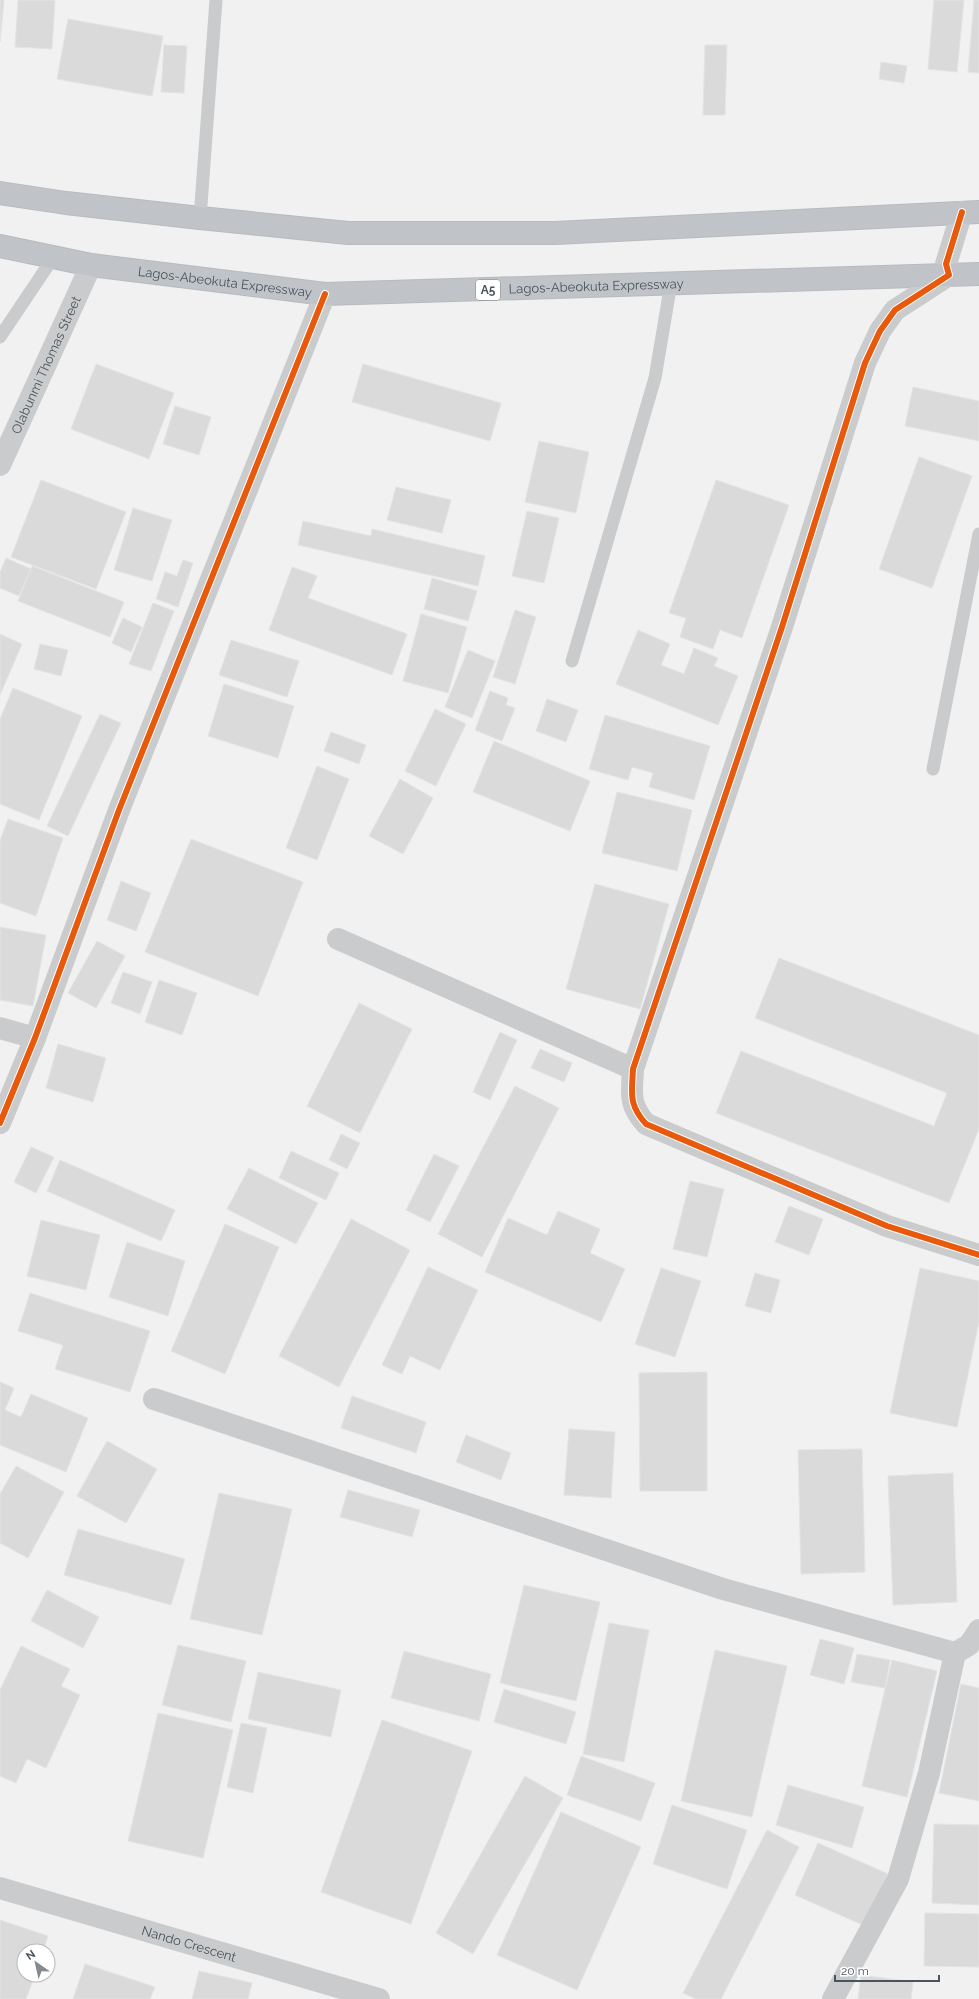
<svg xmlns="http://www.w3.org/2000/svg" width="979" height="1999" font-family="Raleway,sans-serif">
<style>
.building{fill:#dadadb;stroke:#e2e3e3}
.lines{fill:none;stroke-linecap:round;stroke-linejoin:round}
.trunk-casing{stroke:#b6bbbf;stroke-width:24}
.service{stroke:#c9cbcc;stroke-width:13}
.minor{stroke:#c9cbcc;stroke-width:22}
.trunk{stroke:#c0c4c8;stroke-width:22}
.cycleway-casing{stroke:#fff;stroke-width:8}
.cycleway{stroke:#e8590c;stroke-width:6}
.labels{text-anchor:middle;stroke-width:3;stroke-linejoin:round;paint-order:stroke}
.shield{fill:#fff;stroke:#80878c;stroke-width:1}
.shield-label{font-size:12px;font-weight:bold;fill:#49545b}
.street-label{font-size:13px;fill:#49545b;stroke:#fff}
</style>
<rect width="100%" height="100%" fill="#f1f1f1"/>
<path class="building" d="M0,0H4L0,42Z
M18,0H55L52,49L15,47Z
M934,0H964L957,72L928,69Z
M974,0H979V73L968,72Z
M68,19L163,36L152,96L57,79Z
M164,45L187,46L184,93L161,92Z
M705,45H727L725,115H703Z
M881,62L907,66L904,83L879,79Z
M96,364L174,393L149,459L71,429Z
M363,364L501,403L490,441L352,402Z
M913,387L979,401V441L905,426Z
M175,406L211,417L199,455L163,444Z
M539,441L589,452L576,513L525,502Z
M919,457L972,476L932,588L879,569Z
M41,480L126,512L96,589L11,557Z
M716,480L789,505L742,638L720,630L713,649L680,637L686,618L669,613Z
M396,487L451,500L442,533L387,520Z
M133,508L172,520L152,581L114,570Z
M527,511L559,518L544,583L512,576Z
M303,521L371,536L372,529L485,556L478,586L298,545Z
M6,558L31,569L19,596L0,588V572Z
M183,560L193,563L178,607L156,599L165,572L177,576Z
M32,566L124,602L110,637L18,601Z
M292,567L317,576L308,598L407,634L392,675L269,630Z
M432,578L477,591L468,621L424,609Z
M153,603L174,611L151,671L129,664Z
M515,610L536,617L515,684L493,677Z
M421,614L467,627L448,693L403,681Z
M123,618L142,627L131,652L112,643Z
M638,630L670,644L661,665L684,674L694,648L718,658L714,666L738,676L718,725L616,684Z
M0,634L22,644L0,695Z
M231,640L299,661L287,697L219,675Z
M40,644L68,650L61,676L34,669Z
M468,650L495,661L472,718L445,707Z
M224,684L294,706L278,758L208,736Z
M13,688L82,716L39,820L0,804V719Z
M490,691L508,698L506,705L515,708L502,741L475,730Z
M547,699L578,710L566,742L536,731Z
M435,709L466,724L436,786L405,771Z
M100,714L121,723L68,836L47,826Z
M605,715L710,746L694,800L649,787L653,773L632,767L628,780L589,769Z
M331,732L366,745L359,764L324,751Z
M494,741L590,781L570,831L473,792Z
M317,766L349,779L317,860L286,848Z
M400,779L433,798L403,854L369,836Z
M617,792L692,810L677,871L602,853Z
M8,819L63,838L36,916L0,903V841Z
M191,839L303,882L258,996L145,952Z
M121,881L151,893L136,931L107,920Z
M595,884L669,904L640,1009L566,989Z
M0,927L46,935L33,1006L0,1000Z
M97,941L125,956L96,1008L68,993Z
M779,958L979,1035V1129L949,1203L716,1113L741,1051L934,1126L947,1093L755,1018Z
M123,972L152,982L140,1014L111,1003Z
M159,980L197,993L182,1035L145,1022Z
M359,1003L412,1029L360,1133L307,1106Z
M500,1032L517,1040L490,1100L473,1092Z
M58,1044L106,1058L93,1102L46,1088Z
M540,1049L572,1063L564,1082L531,1068Z
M515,1086L559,1108L482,1257L438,1234Z
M341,1134L360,1143L347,1169L329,1160Z
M31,1147L54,1157L36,1193L14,1182Z
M291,1151L339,1173L326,1200L279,1178Z
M434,1154L459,1166L430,1222L406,1210Z
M60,1160L175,1210L161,1241L47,1191Z
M249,1168L318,1203L296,1244L227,1209Z
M690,1181L724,1189L707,1257L673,1249Z
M789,1206L823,1219L809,1255L775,1242Z
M558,1211L600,1229L590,1253L625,1269L601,1322L485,1272L508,1218L547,1235Z
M351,1219L410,1250L339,1387L279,1356Z
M41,1220L100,1235L86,1290L27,1276Z
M225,1224L279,1247L225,1374L171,1351Z
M127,1242L185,1261L168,1316L109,1297Z
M428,1267L478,1290L440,1370L410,1356L402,1374L382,1365Z
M661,1268L701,1281L675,1357L635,1344Z
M920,1268L979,1281V1322L957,1427L890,1413Z
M755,1273L780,1280L771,1313L745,1306Z
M30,1293L150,1331L130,1392L55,1369L63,1345L18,1331Z
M707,1372V1491H640L639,1373Z
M0,1382L14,1388L5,1410L21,1417L31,1394L88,1418L66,1472L0,1445Z
M352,1396L426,1422L416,1453L341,1428Z
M569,1429L615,1432L611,1498L564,1495Z
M466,1435L511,1453L501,1480L456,1462Z
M107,1441L157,1469L126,1523L77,1496Z
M862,1449L865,1572L801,1574L798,1450Z
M16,1466L64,1492L28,1558L0,1543V1494Z
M953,1473L957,1602L893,1605L888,1476Z
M348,1490L420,1510L412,1537L340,1517Z
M219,1493L292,1509L262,1635L190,1619Z
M78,1529L185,1559L171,1605L64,1575Z
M524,1585L600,1602L576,1701L500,1683Z
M47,1590L99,1617L83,1648L31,1621Z
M609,1623L649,1630L624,1762L583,1754Z
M820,1639L854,1648L844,1684L810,1675Z
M178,1645L246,1661L231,1722L162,1705Z
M21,1646L70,1669L61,1686L80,1695L46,1768L27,1759L16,1783L0,1776V1690Z
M715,1650L787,1666L752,1817L681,1801Z
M404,1651L491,1674L479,1721L391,1698Z
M857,1654L890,1660L885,1688L851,1682Z
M892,1660L937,1671L907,1797L862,1786Z
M258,1672L341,1690L331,1737L248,1719Z
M961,1684L979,1688V1801L939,1793Z
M504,1689L576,1712L566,1744L494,1722Z
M158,1713L233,1730L203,1858L128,1841Z
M382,1720L472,1751L411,1924L321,1892Z
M241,1723L267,1728L253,1793L227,1787Z
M581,1756L655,1783L641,1821L567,1795Z
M525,1776L563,1798L473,1954L436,1933Z
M788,1785L864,1807L852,1848L776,1825Z
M672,1805L747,1830L727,1889L653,1864Z
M561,1812L641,1847L577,1990L497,1955Z
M934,1824L979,1825V1905L932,1903Z
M767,1830L799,1847L721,1999H696L683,1993Z
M818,1843L888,1874L865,1926L795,1895Z
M925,1913L979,1914V1967L924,1966Z
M0,1920L48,1936L43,1951H24V1975H35L26,1999H0Z
M85,1964L155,1987L150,1999H73Z
M199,1971L252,1983L248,1999H192Z
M861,1975L913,1982L911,1999H858Z"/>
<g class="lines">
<defs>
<g id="trunk">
<path d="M0,193L66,203L200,218L348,233H555L979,212"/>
<path id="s3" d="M0,246L91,265L325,294L979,274"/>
</g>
</defs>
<use href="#trunk" class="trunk-casing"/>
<path class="service" d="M200,218L216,0
M0,337L53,258
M572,661L655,378L671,283
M933,769L979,534"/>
<g class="minor">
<path d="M962,212L946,264L949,275L895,310L880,331L865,363L782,627L633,1069C632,1093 628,1104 646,1124L887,1226L979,1255"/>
<path id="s1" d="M0,465L91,265"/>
<path d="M338,939L633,1069"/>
<path d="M0,1028L35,1038"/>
<path d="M0,1123L35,1038L119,810L325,294"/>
<path d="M154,1399L723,1589L955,1653"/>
<path id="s2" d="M0,1888L379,1999"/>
<path d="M833,1999L898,1879L929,1773L955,1653L969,1645L979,1630"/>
</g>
<use href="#trunk" class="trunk"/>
<defs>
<path id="cycleway" d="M962,212L946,264L949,275L895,310L880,331L865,363L782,627L633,1069C632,1093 628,1104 646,1124L887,1226L979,1255
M0,1123L35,1038L119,810L325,294"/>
</defs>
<use href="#cycleway" class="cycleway-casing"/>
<use href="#cycleway" class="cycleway"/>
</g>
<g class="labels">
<rect class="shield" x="476" y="280" width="24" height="20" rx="3"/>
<g class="shield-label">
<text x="488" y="294">A5</text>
</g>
<g class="street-label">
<text dy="5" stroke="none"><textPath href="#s3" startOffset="228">Lagos-Abeokuta Expressway</textPath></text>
<text dy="5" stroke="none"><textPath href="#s3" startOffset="600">Lagos-Abeokuta Expressway</textPath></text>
<text dy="5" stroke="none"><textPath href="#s1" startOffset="110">Olabunmi Thomas Street</textPath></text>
<text dy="5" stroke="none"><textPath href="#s2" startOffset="197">Nando Crescent</textPath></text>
</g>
</g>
<g transform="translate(36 1963) rotate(326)"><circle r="19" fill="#ffffff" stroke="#b6bbbd"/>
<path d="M0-3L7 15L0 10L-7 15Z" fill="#848b90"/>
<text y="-6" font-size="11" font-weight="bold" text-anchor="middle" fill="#49545b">N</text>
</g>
<path d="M835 1975v6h104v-6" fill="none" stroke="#49545b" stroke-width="2"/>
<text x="841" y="1975" font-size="12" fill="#49545b" stroke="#ffffff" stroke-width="3" paint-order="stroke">20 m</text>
</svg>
